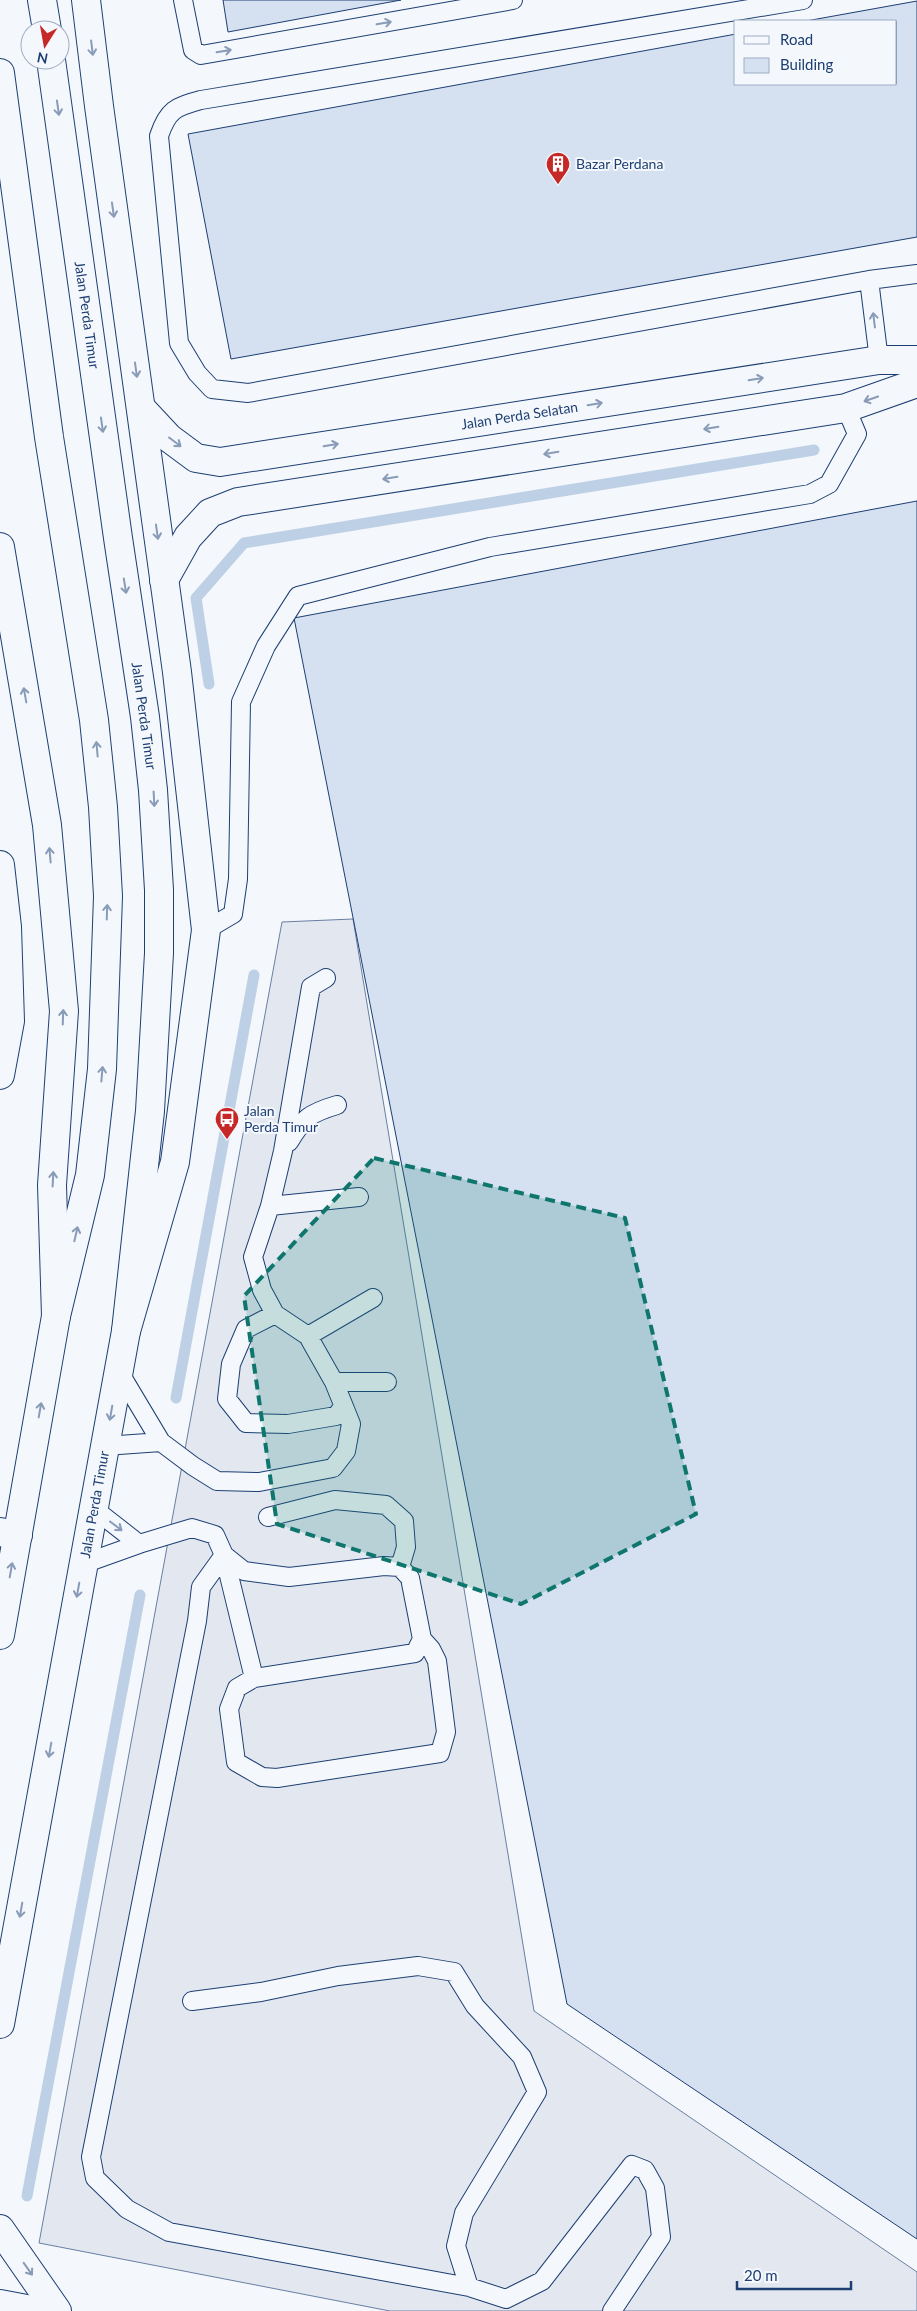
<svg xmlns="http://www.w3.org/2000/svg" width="917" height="2311" font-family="Lato,sans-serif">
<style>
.parking{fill:#e3e8f0;stroke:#687fa3}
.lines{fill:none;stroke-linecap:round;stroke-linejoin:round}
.stream{stroke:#bed0e5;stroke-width:11}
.building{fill:#d5e0f0;stroke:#1d3f73}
.lane-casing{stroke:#1d3f73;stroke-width:20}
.street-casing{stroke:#1d3f73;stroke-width:30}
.secondary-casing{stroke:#1d3f73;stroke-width:30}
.primary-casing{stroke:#1d3f73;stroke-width:30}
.lane{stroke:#f4f7fb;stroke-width:18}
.street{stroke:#f4f7fb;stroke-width:28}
.secondary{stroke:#f4f7fb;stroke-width:28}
.primary{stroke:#f4f7fb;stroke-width:28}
.oneway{stroke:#889bb7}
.marked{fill:#0f766e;fill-opacity:0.2;stroke:#0f766e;stroke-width:4;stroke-dasharray:10 6;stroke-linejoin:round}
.labels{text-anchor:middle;stroke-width:4;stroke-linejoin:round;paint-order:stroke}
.poi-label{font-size:14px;fill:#1d3f73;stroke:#f4f7fb;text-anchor:start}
.street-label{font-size:14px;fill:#1d3f73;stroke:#f4f7fb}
</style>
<rect width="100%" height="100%" fill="#f4f7fb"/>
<path class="parking" d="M353,919L534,2011L917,2272V2311H390L39,2243L282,922Z"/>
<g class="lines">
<path class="stream" d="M209,684L196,598L244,543L814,450
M176,1398L254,975
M27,2196L140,1595"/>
</g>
<path class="building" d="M223,0H401L228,32Z
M917,1V237L231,359L188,134L736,34V84H896V21H806Z
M917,501V2239L567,2004L294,618Z"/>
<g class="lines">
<defs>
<path id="lane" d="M183,0L193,50L201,55L513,0
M803,0L201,100C176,107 168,109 159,136L179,343L197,373L212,389L248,393L869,280L917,274
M869,280L879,360
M206,930L233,914L238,879L241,702L266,646L298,596L490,547L810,494L829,484L857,434L846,408
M289,1142C303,1118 310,1113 337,1105
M270,1206L359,1197
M275,1314L246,1329L231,1364L227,1399L246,1423L288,1424L336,1416L343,1407
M308,1336L373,1298
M118,1370L161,1442L193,1466L217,1481L259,1482L333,1468L346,1451L351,1424L334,1382L308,1336L275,1314L262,1290L253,1257L270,1206L283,1151L311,987L326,978
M334,1382H387
M105,1446L161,1442
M93,1508L139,1544
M268,1517L335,1500L386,1505L404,1521L406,1547L400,1567
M83,1564L139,1544L192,1528L215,1535L224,1555L244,1571L289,1577L384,1566L400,1567L410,1578L422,1639L415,1653L254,1678L237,1688L229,1709L236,1762L262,1777L277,1778L440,1753L446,1732L437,1661L431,1649L422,1639
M254,1678L224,1555L201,1587L197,1621L91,2157L95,2178L127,2209L169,2232L469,2287L506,2299L542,2281L632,2165L645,2170L655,2188L661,2237L612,2311
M192,2001L261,1992L338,1976L418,1966L454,1972L475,2006L522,2057L537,2092L464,2213L456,2246L469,2287"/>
<path id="street" d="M0,865L7,927L10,1021L0,1075
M0,1532L18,1535"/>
<g id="secondary">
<path d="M42,0L47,30"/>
<path d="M0,73L49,437L94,720L103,807L108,896L102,1069L90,1175L56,1316L0,1635"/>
<path id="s1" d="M141,408L169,438L196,458L220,462L879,360H917"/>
<path d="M164,580L188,537L210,513L238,502L846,408L917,383"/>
<path id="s2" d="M0,2024L126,1331L150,1111L159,953V890L153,790L145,717L118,538L51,60"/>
<path d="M0,2229L57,2311"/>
<path d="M0,2304L37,2311"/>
</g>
<path id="primary" d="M86,0L99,106L177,672L206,930L175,1162L126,1331
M0,547L47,825L64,1011L52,1185L56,1316"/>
</defs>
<use href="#lane" class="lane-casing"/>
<use href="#street" class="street-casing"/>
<use href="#secondary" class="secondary-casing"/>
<use href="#primary" class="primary-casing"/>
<use href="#lane" class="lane"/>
<use href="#street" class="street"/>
<use href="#secondary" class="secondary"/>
<use href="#primary" class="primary"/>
</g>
<defs><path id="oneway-shaft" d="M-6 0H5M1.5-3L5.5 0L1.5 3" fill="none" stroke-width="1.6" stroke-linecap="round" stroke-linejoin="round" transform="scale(1.25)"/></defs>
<g class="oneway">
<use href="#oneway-shaft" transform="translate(384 23) rotate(-10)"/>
<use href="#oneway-shaft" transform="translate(92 48) rotate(83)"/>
<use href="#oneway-shaft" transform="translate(224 51) rotate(-10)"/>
<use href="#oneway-shaft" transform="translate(58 108) rotate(82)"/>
<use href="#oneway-shaft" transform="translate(113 210) rotate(82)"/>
<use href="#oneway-shaft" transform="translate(874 320) rotate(-97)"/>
<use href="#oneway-shaft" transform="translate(136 370) rotate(82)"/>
<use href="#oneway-shaft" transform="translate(756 379) rotate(-9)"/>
<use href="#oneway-shaft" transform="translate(871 399) rotate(161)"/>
<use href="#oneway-shaft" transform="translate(595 404) rotate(-9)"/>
<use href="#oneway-shaft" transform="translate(102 425) rotate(82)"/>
<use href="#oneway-shaft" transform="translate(711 428) rotate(171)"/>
<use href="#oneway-shaft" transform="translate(175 442) rotate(37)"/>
<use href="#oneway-shaft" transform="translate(331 445) rotate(-9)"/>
<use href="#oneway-shaft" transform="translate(551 453) rotate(171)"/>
<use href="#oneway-shaft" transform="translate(390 478) rotate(171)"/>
<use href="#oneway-shaft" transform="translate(157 532) rotate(82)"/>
<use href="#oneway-shaft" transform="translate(125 586) rotate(81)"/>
<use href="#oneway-shaft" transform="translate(25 695) rotate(-100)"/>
<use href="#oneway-shaft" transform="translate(97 749) rotate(-95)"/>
<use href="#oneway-shaft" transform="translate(154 799) rotate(87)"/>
<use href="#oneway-shaft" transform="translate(50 855) rotate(-95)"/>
<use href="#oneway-shaft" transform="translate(107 912) rotate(-88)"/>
<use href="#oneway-shaft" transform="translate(63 1017) rotate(-88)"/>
<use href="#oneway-shaft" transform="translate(102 1074) rotate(-85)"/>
<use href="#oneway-shaft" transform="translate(53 1179) rotate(-87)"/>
<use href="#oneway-shaft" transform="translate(76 1234) rotate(-77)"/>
<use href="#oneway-shaft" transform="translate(40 1410) rotate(-80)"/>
<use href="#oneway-shaft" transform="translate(111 1413) rotate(100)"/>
<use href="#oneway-shaft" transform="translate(116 1526) rotate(37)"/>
<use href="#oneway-shaft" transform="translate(11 1570) rotate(-80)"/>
<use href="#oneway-shaft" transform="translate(78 1590) rotate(100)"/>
<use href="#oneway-shaft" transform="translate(50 1750) rotate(100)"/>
<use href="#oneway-shaft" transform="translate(21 1910) rotate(100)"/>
<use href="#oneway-shaft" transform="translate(28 2269) rotate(55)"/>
</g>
<path class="marked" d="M374,1158L625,1218L696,1514L521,1604L277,1524L244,1296Z"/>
<defs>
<symbol id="building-pin" viewBox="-11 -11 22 30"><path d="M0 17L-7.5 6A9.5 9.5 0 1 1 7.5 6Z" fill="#c62828" stroke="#f4f7fb"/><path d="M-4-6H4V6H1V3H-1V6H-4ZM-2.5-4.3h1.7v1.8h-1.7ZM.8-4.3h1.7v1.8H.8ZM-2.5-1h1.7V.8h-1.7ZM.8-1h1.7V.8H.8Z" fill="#fff"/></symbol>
<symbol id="bus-pin" viewBox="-11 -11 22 30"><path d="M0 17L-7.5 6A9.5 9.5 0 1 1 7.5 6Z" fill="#c62828" stroke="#f4f7fb"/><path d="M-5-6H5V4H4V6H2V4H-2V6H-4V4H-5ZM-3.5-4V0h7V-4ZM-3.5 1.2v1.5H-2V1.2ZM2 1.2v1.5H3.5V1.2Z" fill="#fff"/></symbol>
</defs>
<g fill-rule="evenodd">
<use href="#building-pin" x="544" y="150" width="28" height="38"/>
<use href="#bus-pin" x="213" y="1105" width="28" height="38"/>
</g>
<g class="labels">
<g class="poi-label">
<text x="576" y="169">Bazar Perdana</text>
<text x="244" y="1116">Jalan<tspan x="244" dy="16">Perda Timur</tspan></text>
</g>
<g class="street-label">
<text transform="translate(87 315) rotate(82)" y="5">Jalan Perda Timur</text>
<text dy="5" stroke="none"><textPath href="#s1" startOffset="402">Jalan Perda Selatan</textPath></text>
<text transform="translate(144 716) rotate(82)" y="5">Jalan Perda Timur</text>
<text dy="5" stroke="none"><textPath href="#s2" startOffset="528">Jalan Perda Timur</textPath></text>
</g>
</g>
<rect x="734" y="20" width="162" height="65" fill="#f4f7fb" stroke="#9eadc5"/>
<rect x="744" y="36" width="25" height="8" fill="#f4f7fb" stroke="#9eadc5"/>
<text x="780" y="45" font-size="15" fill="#1d3f73">Road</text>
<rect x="744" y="58" width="25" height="15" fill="#d5e0f0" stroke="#9eadc5"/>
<text x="780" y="70" font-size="15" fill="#1d3f73">Building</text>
<g transform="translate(45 45) rotate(191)"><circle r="24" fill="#f4f7fb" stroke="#9eadc5"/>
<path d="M0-4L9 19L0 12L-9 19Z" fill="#c62828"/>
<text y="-8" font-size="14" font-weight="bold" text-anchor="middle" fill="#1d3f73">N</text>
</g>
<path d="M737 2281v8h114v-8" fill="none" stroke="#1d3f73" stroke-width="2.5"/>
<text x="744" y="2281" font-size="15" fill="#1d3f73" stroke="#f4f7fb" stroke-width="4" paint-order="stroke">20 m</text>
</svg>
